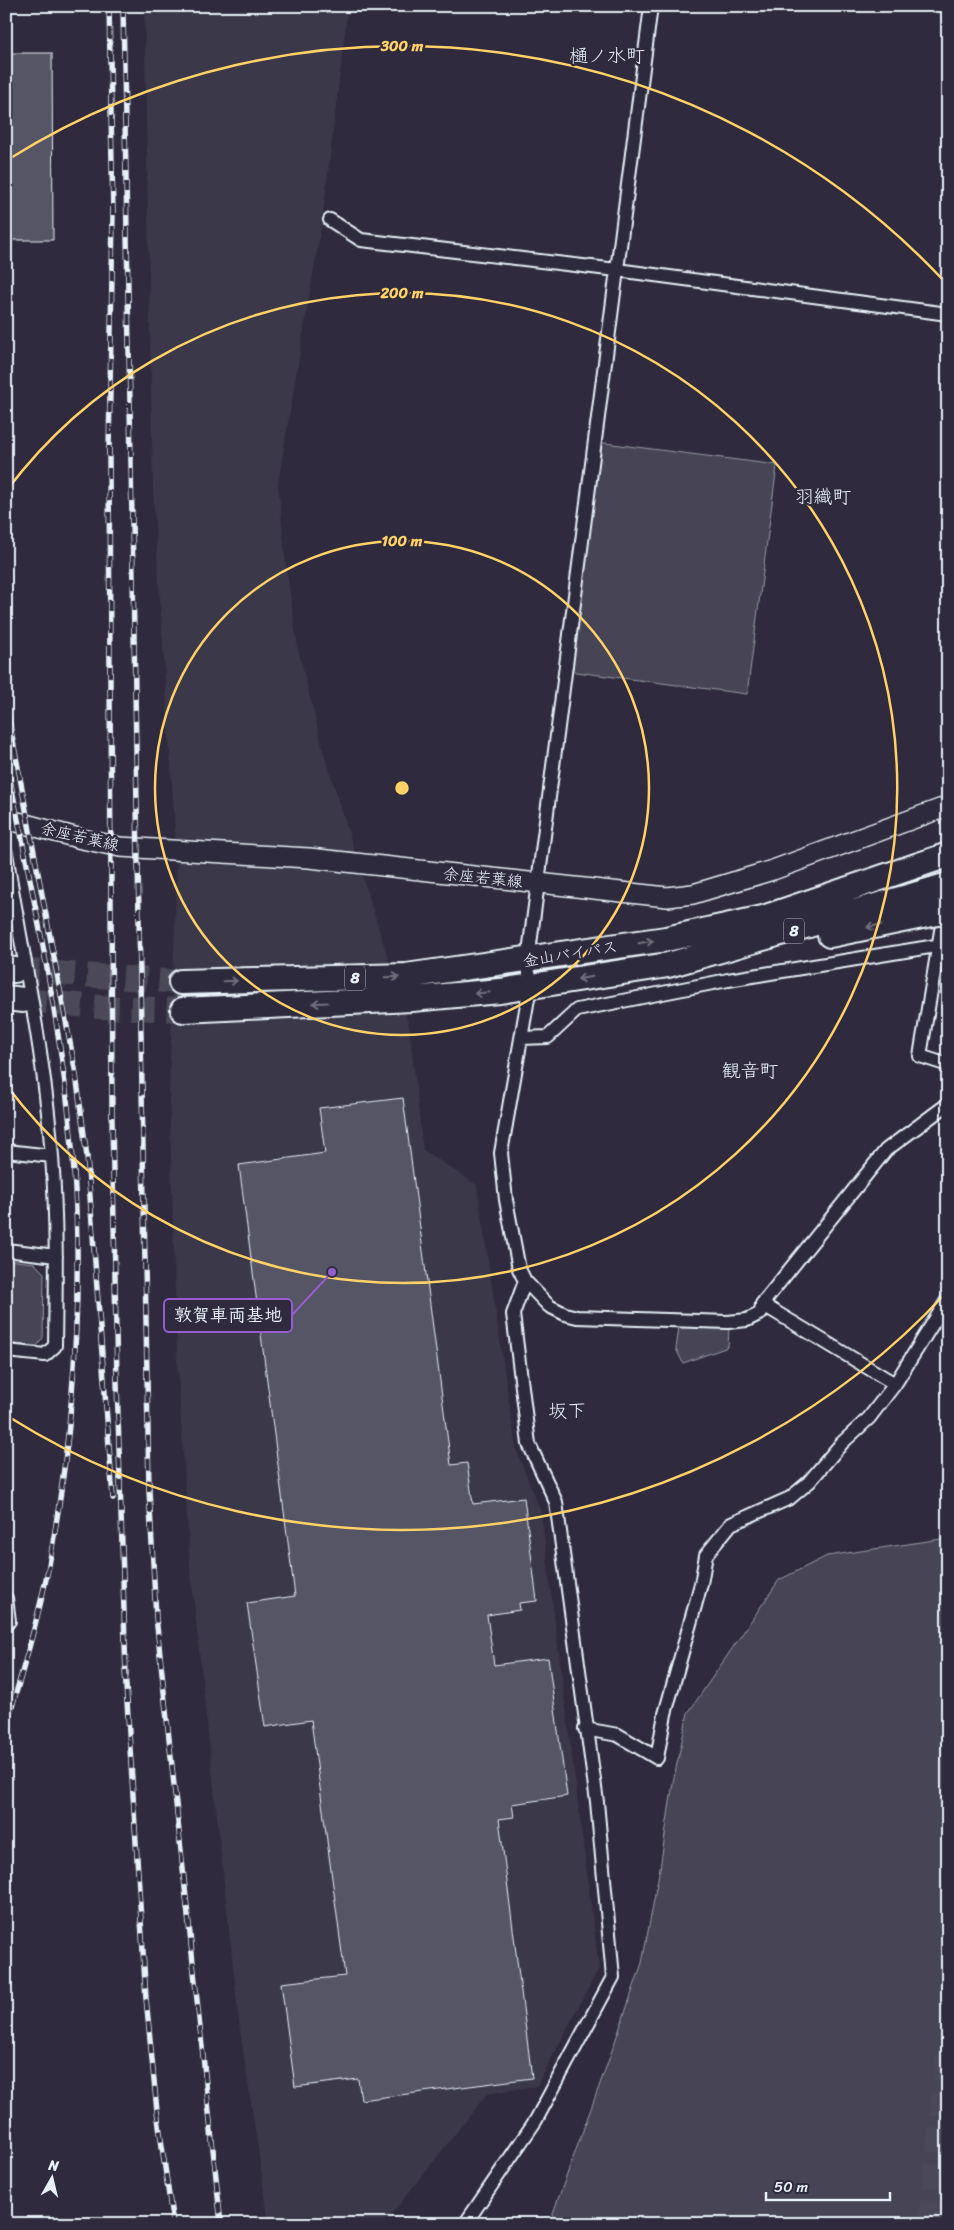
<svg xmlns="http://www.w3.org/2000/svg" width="954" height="2230" font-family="Sriracha,'Klee One',sans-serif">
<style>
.built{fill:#3b3749}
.green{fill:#464455;stroke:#979aa6}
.building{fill:#575565;stroke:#e8f1f8}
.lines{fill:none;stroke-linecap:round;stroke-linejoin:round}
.highway-tunnel{stroke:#4b4859;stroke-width:24;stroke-dasharray:24 12;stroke-linecap:butt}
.street-casing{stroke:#e8f1f8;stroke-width:16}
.secondary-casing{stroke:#e8f1f8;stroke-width:22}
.highway-casing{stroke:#e8f1f8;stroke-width:28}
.street{stroke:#2f2a3d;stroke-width:12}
.secondary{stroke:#2f2a3d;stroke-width:19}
.highway{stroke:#2f2a3d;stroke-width:24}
.rail-casing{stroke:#e8f1f8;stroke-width:5.5}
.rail{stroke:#2f2a3d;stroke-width:4;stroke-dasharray:11;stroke-linecap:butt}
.highway-bridge-casing{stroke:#e8f1f8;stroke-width:28;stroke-linecap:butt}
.highway-bridge{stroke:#2f2a3d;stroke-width:24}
.oneway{stroke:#70707e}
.ring{fill:none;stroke:#ffd166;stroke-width:2.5}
.labels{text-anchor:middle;stroke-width:4.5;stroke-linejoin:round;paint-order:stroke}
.shield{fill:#2f2a3d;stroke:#b0b5c0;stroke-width:1}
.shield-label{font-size:15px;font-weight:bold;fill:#e8f1f8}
.street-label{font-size:16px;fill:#e8f1f8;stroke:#2f2a3d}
.quarter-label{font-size:19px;fill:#e8f1f8;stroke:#2f2a3d}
.centre{fill:#ffd166;stroke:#2f2a3d;stroke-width:2.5}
.ring-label{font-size:15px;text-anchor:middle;font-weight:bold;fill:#ffd166;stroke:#2f2a3d;stroke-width:4.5;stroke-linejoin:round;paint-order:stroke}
.leader{fill:none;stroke:#965dcd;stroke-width:2}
.callout-dot{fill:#965dcd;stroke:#2f2a3d;stroke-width:2}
.callout{fill:#2f2a3d;stroke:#965dcd;stroke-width:2}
.callout-label{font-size:18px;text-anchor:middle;font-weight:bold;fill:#e8f1f8}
</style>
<rect width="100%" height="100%" fill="#2f2a3d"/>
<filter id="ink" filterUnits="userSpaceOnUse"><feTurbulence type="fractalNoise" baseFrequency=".02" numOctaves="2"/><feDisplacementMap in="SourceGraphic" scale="10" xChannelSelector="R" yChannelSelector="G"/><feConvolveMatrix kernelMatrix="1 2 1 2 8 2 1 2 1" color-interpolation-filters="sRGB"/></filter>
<g filter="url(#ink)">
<path class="built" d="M144,6H348L323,216L278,483L286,565L298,649L324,753L409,1025L423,1150L477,1185L516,1449L541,1512L599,1968L537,2086L487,2094L384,2224H269L239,2023L190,1566L177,1359L169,1093L177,861L153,494Z"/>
<path class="green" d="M597,442L777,465L747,694L568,671Z
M6,1260L34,1263L44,1273L43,1338L37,1346L6,1343Z
M679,1327L729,1328L728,1347L683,1363L676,1349Z
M948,1538V2224H549L609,2059L642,1963L660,1868L673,1782L688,1713L779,1580L827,1556Z"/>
<path class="building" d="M6,53H52L53,240H6Z
M403,1098L451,1465L467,1463L473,1504L524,1498L537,1601L519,1603L520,1610L487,1615L494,1665L548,1658L567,1796L512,1804L514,1817L499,1819L532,2078L361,2100L358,2079L295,2087L281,1983L345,1976L311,1720L265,1727L247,1603L295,1596L239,1165L325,1153L319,1108Z"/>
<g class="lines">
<path class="highway-tunnel" d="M15,970L181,982
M23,1000L100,1007L183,1010
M930,2224L948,2052"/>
<defs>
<path id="street" d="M651,6L528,960L530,987L501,1153L506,1200L519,1269L525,1281L549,1306L565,1314L577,1317L728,1322L747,1320L761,1313L762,1304L886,1150L948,1104
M330,220L361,240L617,270L948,314
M6,853C22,954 45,1055 52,1157C57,1220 56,1283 55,1346L45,1355L6,1351
M945,907L920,1056L948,1065
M521,1038L548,1037L577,1010L728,980L948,944
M6,1151L52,1156
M6,1250L56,1256
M762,1304L895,1384
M6,1598L9,1621L6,1624
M585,1729L618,1735L657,1758L665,1714L701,1584L706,1555L731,1524L790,1498L809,1482L842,1443L869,1418L895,1384L948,1299
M465,2224L536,2120L613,1977L597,1802L556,1502L529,1444L513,1314L525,1281"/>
<path id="secondary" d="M6,819L82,839L120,847L309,858L667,897L693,894L773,870L948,806"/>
<path id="highway" d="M830,935L922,916
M6,969L15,970
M181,982L406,976L666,939L763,918L948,855
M6,998L23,1000
M183,1010L412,999L500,991L668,965L918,894"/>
</defs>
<use href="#street" class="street-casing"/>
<use href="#secondary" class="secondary-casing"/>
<use href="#highway" class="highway-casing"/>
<use href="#street" class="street"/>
<use href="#secondary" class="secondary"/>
<use href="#highway" class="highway"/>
<defs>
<path id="rail" d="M109,6L113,215L109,451L112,1119L117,1382L126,1676
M123,6L149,1490L156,1617L221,2224
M6,704L76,1074L87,1157L113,1498
M6,759C26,862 49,965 63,1069C87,1233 79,1402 49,1565C38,1619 22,1673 6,1727
M125,1670L146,1998L157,2111L173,2224"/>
</defs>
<use href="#rail" class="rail-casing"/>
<use href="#rail" class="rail"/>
<defs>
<path id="highway-bridge" d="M918,894L948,885
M922,916L948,911"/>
</defs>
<use href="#highway-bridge" class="highway-bridge-casing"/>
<use href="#highway-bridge" class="highway-bridge"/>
</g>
<defs><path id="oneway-shaft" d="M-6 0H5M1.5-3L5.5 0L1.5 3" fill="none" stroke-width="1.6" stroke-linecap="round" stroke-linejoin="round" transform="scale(1.25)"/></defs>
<g class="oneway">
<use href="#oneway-shaft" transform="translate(874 926) rotate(168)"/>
<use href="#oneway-shaft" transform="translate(646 942) rotate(-9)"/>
<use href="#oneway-shaft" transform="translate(392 977) rotate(-2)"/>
<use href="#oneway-shaft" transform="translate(585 978) rotate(171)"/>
<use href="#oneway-shaft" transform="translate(230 981) rotate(-2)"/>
<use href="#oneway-shaft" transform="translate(482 993) rotate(175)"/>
<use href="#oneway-shaft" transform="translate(320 1003) rotate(177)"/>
</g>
</g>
<g class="ring">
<circle cx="402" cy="788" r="247"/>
<path d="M7 490A495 495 0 1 1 7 1086"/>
<path d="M945 1294A742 742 0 0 1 9 1417M9 159A742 742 0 0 1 945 282"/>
</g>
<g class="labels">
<g class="shield">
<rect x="784" y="918.5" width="20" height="25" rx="4"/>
<rect x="345" y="965.5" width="20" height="25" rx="4"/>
</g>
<g class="shield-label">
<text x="794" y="936">8</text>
<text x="355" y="983">8</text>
</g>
<g class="street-label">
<text transform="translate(80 836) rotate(13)" y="6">余座若葉線</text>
<text transform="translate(483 877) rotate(6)" y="6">余座若葉線</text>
<text transform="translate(570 953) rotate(-9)" y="6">金山バイパス</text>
</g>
<g class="quarter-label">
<text x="607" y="62">樋ノ水町</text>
<text x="823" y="503">羽織町</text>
<text x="750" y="1077">観音町</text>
<text x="567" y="1417">坂下</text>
</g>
</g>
<circle cx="402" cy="788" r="8" class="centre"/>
<g class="ring-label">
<text x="402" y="51">300 m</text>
<text x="402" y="298">200 m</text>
<text x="402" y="546">100 m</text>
</g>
<path class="leader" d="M332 1272L292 1315"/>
<circle class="callout-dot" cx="332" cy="1272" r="5"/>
<rect class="callout" x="164" y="1299" width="128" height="33" rx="5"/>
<g class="callout-label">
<text x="228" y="1321">敦賀車両基地</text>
</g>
<rect width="954" height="2230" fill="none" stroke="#2f2a3d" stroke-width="25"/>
<rect x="12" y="12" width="929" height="2205" fill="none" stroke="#e8f1f8" stroke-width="2" filter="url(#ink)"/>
<g transform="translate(52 2178) rotate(8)" stroke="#2f2a3d" stroke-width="4" paint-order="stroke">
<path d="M0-4L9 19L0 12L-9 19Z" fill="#e8f1f8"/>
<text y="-8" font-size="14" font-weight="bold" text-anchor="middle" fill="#e8f1f8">N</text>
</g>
<path d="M766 2192v8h124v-8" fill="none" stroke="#e8f1f8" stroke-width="2.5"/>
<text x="774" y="2192" font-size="15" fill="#e8f1f8" stroke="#2f2a3d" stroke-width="4" paint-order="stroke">50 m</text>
</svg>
